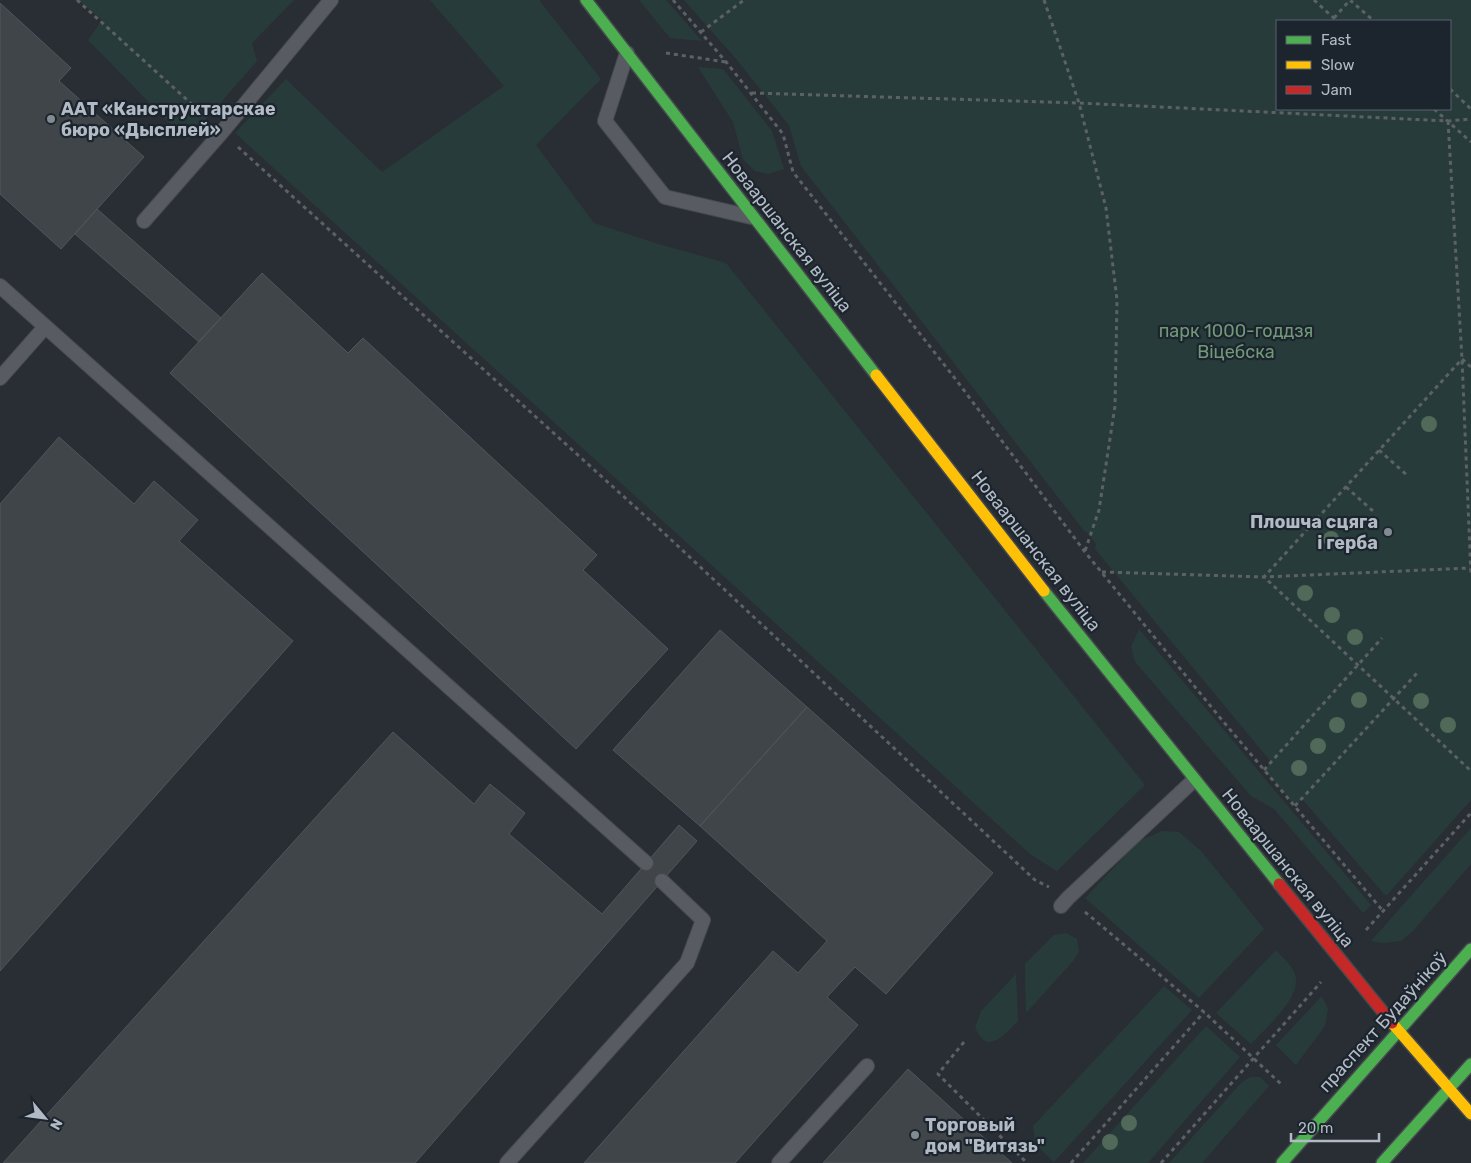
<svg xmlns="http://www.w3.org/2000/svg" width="1471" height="1163" font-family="Rubik,sans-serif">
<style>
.green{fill:#283b3b;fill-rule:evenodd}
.building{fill:#40454a;stroke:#50565b}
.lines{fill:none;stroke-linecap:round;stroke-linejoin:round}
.lane-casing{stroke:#464a4e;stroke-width:16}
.fast-casing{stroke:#464a4e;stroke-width:14}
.slow-casing{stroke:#464a4e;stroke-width:14}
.jam-casing{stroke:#464a4e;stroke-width:14}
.path{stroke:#5c6166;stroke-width:3;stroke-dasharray:4 4;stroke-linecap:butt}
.lane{stroke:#585c62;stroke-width:14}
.fast{stroke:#4caf50;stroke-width:11}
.slow{stroke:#ffc107;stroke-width:11}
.jam{stroke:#c62828;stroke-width:11}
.tree{fill:#506958}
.poi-dot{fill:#828a92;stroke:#1c252e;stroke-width:2}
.labels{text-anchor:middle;stroke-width:4.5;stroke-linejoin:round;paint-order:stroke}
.poi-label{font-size:18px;font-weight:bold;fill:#b2bbc5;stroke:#1c252e;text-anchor:start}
.street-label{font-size:18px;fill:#b2bbc5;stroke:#1c252e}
.park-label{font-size:18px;fill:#719977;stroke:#1c252e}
</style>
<rect width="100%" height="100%" fill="#282e33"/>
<path class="green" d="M78,0H294L252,43L257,61L187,141L88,40L102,20Z
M430,0H539L601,79L536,145L594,223L655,243L726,263L1145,785L1057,871L1030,854L235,133L286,79L382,172L504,86Z
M639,0H666L702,41L670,38Z
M684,0H1471V800L1387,895L1384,894L1302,799L1295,806L1264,770L1271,762L1095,549L1096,544L1086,531L1085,532L801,166L789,125L737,60ZM1277,21H1450V109H1277Z
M698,67L723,69L772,131L784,169L768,174L755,171L743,159L733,122Z
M1139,629L1371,905L1363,913L1274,809L1251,796L1135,662L1131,647Z
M1471,828V864L1413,931L1401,941L1383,943L1371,941Z
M1162,831L1179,832L1202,852L1264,929L1199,998L1085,898L1139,841Z
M1066,933L1077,939L1079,951L1074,960L1026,1013L1025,964L1054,935Z
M1276,950C1282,957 1292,965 1295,974C1303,997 1265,1028 1251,1044L1216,1013Z
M1016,974L1018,1021C1004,1035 987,1057 975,1027L981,1011Z
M1164,986L1192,1010L1054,1162L1036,1145L1033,1126Z
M1322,996L1328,1009L1325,1026L1296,1065L1276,1045Z
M1206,1026L1240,1057L1148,1163H1083Z
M1250,1077H1260L1269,1086L1202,1163H1169L1242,1082Z"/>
<path class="building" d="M0,3L71,68L59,81L144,157L61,249L0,194Z
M97,209L221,318L199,342L75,234Z
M262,273L348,353L363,338L597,555L583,570L668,649L576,749L170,373Z
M59,437L134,504L154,481L198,520L179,541L293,641L0,971V504Z
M720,630L807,707L700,826L613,750Z
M807,707L993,873L886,994L855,967L827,997L858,1025L735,1163H584L773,951L798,973L827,941L700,826Z
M393,732L474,804L490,784L525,813L509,834L602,914L679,825L697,841L415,1163H3Z
M908,1069L1012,1163H823Z"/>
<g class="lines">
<defs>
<path id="lane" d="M627,53L605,121L665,197L751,217
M144,221L222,132L331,0
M0,286L646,863
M0,378L45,327
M1061,906L1068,898L1194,780
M507,1163L687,963L703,920L662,881
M779,1163L867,1066"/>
<path id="fast" d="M586,0L876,375
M1044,591L1279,884
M1282,1163L1471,949
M1382,1163L1471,1064"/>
<path id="slow" d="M876,375L1044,591
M1392,1023L1471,1114"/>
<path id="jam" d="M1279,884L1392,1023"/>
</defs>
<use href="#lane" class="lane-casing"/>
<use href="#fast" class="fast-casing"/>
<use href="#slow" class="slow-casing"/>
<use href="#jam" class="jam-casing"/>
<path class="path" d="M77,0L206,117
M673,0L727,63L783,134L793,172L957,381L1085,552L1222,720L1383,911
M1044,0L1079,103L1106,208L1117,300L1115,406L1099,510L1085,551
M1314,0L1337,21
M1350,0L1374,21
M1334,18L1350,0
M701,32L744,0
M666,53L726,62
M1450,89L1471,109
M752,93L1079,103L1448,121L1471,119
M1434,109L1471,142
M1448,121L1462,359L1471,576
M238,147L665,534L1035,880L1049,887
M1471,367L1462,359L1264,577L1471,771
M1379,450L1408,476
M1346,487L1374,512
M1102,572L1264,577L1470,568
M1264,770L1382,638
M1295,806L1418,672
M1085,912L1204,1012L1282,1085
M1366,930L1471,813
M964,1042L938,1074L1027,1163
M1071,1163L1204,1012
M1161,1163L1321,982"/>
<use href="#lane" class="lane"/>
<use href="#fast" class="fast"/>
<use href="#slow" class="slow"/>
<use href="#jam" class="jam"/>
</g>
<g class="tree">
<circle cx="1429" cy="424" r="8"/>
<circle cx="1331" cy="539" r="8"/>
<circle cx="1305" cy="593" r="8"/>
<circle cx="1332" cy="615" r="8"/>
<circle cx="1355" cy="637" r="8"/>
<circle cx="1359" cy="700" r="8"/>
<circle cx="1421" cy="701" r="8"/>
<circle cx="1337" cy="725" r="8"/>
<circle cx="1448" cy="725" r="8"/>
<circle cx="1318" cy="746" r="8"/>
<circle cx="1299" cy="768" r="8"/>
<circle cx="1129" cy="1123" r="8"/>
<circle cx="1110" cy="1142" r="8"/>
</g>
<g class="poi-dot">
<circle cx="51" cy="119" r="5"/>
<circle cx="1388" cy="532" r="5"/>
<circle cx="915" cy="1135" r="5"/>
</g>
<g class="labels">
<g class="poi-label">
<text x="61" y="115">ААТ «Канструктарскае<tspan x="61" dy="21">бюро «Дысплей»</tspan></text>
<text x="1378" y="528" text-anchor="end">Плошча сцяга<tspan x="1378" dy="21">і герба</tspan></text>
<text x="925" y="1131">Торговый<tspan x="925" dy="21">дом "Витязь"</tspan></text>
</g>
<g class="street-label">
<text transform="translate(787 232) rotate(52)" y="6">Новааршанская вуліца</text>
<text transform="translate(1036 551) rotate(52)" y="6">Новааршанская вуліца</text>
<text transform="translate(1288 868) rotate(51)" y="6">Новааршанская вуліца</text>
<text transform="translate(1383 1022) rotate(-48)" y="6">праспект Будаўнікоў</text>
</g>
<g class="park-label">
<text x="1236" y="337">парк 1000-годдзя<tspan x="1236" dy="21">Віцебска</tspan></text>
</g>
</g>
<rect x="1276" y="20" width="175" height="90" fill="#1c252e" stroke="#58616a"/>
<rect x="1286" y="36" width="25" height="8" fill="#4caf50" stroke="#58616a"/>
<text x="1321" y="45" font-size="15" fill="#b2bbc5">Fast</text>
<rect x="1286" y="61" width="25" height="8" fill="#ffc107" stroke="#58616a"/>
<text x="1321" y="70" font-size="15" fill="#b2bbc5">Slow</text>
<rect x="1286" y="86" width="25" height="8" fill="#c62828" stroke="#58616a"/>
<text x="1321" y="95" font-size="15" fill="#b2bbc5">Jam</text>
<g transform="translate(45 1118) rotate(119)" stroke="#1c252e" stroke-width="4" paint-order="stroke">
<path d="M0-4L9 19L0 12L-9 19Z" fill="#b2bbc5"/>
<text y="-8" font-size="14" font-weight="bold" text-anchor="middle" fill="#b2bbc5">N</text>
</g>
<path d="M1291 1133v8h88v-8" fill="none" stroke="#b2bbc5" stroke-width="2.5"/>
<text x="1298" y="1133" font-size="15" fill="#b2bbc5" stroke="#1c252e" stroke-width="4" paint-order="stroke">20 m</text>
</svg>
